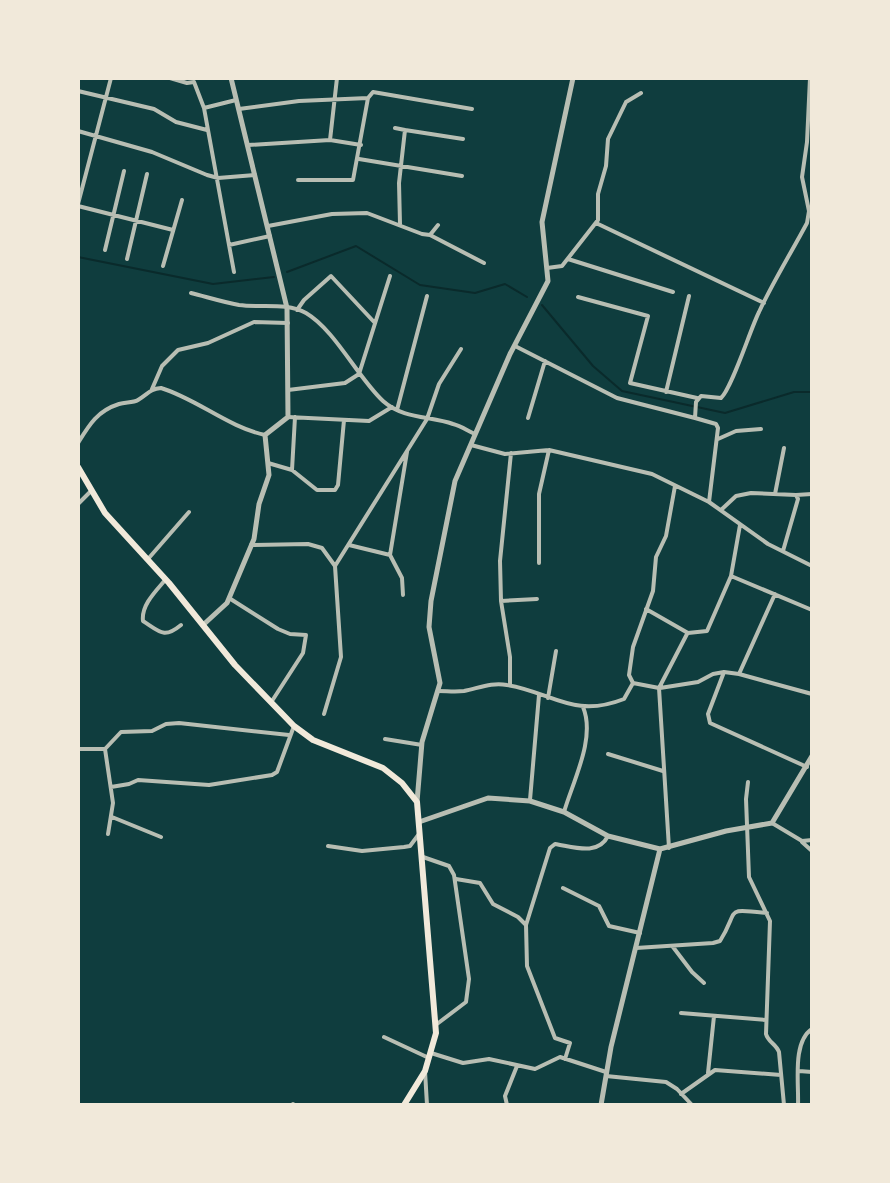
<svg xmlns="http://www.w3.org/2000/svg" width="890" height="1183" font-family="'Public Sans',sans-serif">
  <rect width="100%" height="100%" fill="#0f3d3e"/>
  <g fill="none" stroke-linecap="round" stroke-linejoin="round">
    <!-- stream -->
    <path stroke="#0a2a2b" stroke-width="2" d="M78,257L213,284L274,277
      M287,272L356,246L420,285L475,293L505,284L527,297
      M542,305L593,366L622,391L725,413L794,392H812"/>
    <!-- minor -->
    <path stroke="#b8beb3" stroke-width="4" d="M170,78L187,83L194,82L204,108L236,100
      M78,91L154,109L176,122L207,130
      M204,108L229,245
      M239,109L299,101L368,98
      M395,128L405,130L399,183L400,224
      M405,130L463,139
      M78,131L152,152L207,175L218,178L255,175
      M330,140L361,145
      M248,145L330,140L337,78
      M359,159L462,176
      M298,180H353L368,98L373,92L472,109
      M78,204L111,78
      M78,206L173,230
      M596,223L764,303
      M268,226L332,214L367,213L422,234L430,235L438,225
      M430,235L484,263
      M105,250L124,171
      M127,259L147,174
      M568,259L673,292
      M163,266L182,200
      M547,268L562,266L598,220V194L606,166L608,139L626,102L641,93
      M234,272L229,245L270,236
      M191,293C207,297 223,302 239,305C261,308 287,302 306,313C335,330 358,378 383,401C403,419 430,416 453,424C461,426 468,431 475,434
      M578,297L648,316L630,383L697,398
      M297,310L304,300L331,276L375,323
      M515,346L617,398L695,418
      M152,389L162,366L178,350L208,343L254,322L288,323
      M288,390L345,383L359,374L390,276
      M666,392L689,296
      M397,410L427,296
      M288,417L369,421L392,407
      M528,418L545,361
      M718,439L736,431L761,429
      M78,443C89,425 97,411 119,404C126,402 133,403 138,400C148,394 150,389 161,388C197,399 228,427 265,435
      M471,445L505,454L549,450L652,474L709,502L768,544L812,566
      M268,463L292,470L317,490H335L338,485L344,420
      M292,470L295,417
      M775,494L784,448
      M796,495L812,494
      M709,502L718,428L716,424L695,418L696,402L701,396L721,398C732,388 750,330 759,312C773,282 791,253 807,223L809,211L802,177L807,142L810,78
      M78,504L91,491
      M721,510L736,496L751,493L796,495L798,499L783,551
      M251,545L308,544L322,548L335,566L341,657L324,714
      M349,545L390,555L402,578L403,595
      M390,555L407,452
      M148,559L189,512
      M539,563V494L549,450
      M335,566L427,419L439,384L461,349
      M731,576L812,610
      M166,579C156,591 141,605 143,621C160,632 164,639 181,625
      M229,598L278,629L290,634L306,635L303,653L272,701
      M501,601L537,599
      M646,609L688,633L707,631L731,576L740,525
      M724,672L708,714L710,723L807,767
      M739,674L775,594
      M510,685V657L501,601L500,561L511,453
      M659,688L687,634
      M660,688L698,682L713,674L724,672L739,674L812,694
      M438,691C447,691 455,692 464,691C479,688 492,682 507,685C552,692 573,719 624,699L633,683
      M548,698L556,651
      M385,739L422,745
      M78,749H105L113,803L108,834
      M105,749L121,732L152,731L166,724L179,723L289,735
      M608,754L663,771
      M748,782L746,799L749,877L770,921L766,1034C768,1042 776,1044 779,1052L784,1105
      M111,787L129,784L138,780L209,785L272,775L277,772L294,726
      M530,800L539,695
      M564,812C573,781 596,738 583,707
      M112,817L161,837
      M772,823L802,841L812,840
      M802,842L812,851
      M328,846L362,851L404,847L410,846L419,834
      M669,848C666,794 662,741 659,688L633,683L629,675L633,647L653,591L656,557L666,536L675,486
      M423,857L449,866L454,875L469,979L466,1002L437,1024
      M456,879L480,883L493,904L518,917L526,925
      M563,888L599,906L609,926L640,933
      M673,947L692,972L704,983
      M636,948L713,943L720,941C740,910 722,908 767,913
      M681,1013L766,1020
      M384,1037L429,1058
      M431,1053L463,1063L489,1059L535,1069L560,1057L606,1072
      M565,1059L570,1043L555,1038L527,966L526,925L550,848L555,844C574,847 598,856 608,836
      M425,1071L427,1105
      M799,1071L812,1072
      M708,1073L714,1016
      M606,1076L666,1082L677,1089L692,1105
      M681,1094L715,1070L781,1075
      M293,1104L294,1105
      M507,1105L505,1096L517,1066
      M798,1105C799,1083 792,1042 812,1029"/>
    <!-- tertiary -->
    <path stroke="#b8beb3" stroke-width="5" d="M203,625L227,603L254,539L259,504L269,475L265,435L288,417L287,308L231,78
      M417,802L422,742L440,683L429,627L431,601L455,481L510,354L548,281L542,222L573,78
      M419,822L488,798L530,801L564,812L608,836L660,849
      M601,1105L611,1047L660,849L726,831L772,823L812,756"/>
    <!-- secondary -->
    <path stroke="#f1e9da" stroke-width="6" d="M78,467L105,513L169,583L235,665L294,726L313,740L383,768L402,783L417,802L436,1033L425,1071L404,1105"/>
  </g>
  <!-- border -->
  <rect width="890" height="1183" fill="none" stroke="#f1e9da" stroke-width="160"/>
</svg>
